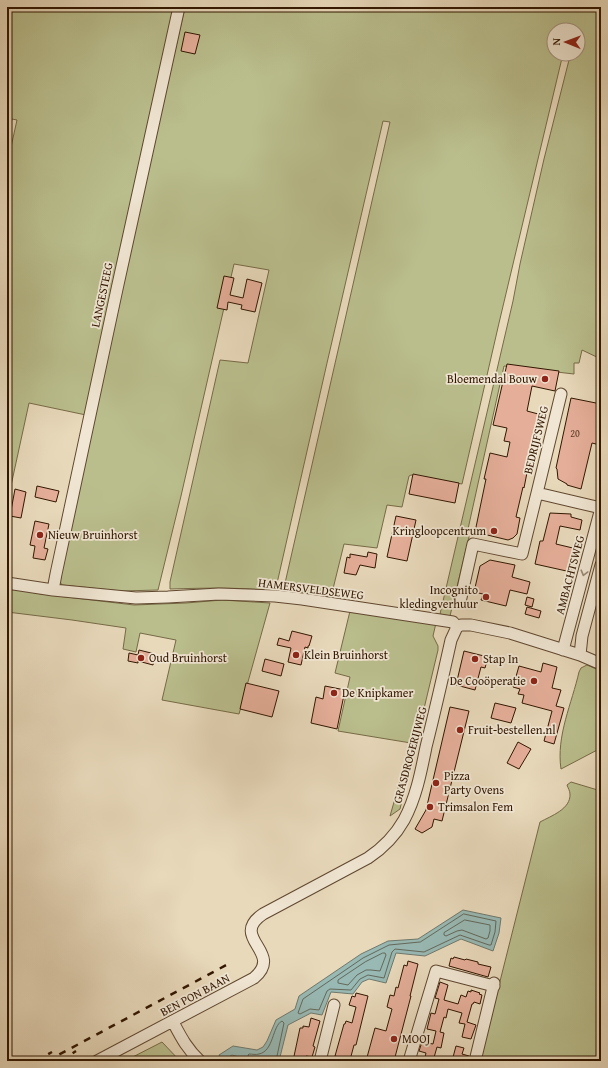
<svg xmlns="http://www.w3.org/2000/svg" width="608" height="1068" font-family="'Gentium Book Plus',serif">
  <rect width="100%" height="100%" fill="#e8d9bb"/>
  <filter id="stains"><feTurbulence type="fractalNoise" baseFrequency=".005" numOctaves="4"/><feColorMatrix values="0 0 0 0 .2 0 0 0 0 .09 0 0 0 0 .02 0 0 0 .5 -.17"/></filter>
  <radialGradient id="worn" r=".72"><stop offset=".6" stop-color="#630" stop-opacity="0"/><stop offset="1" stop-color="#630" stop-opacity=".3"/></radialGradient>
  <!-- green -->
  <path fill="#babe8d" stroke="#766a46" fill-rule="evenodd" d="M7,7H176L86,415L29,403L7,504V165L17,120L12,119L7,142Z
    M185,7H601V359L582,350L579,363H574V374L504,366L468,529L469,537L450,616L440,614L513,301L520,264L544,159L569,60L562,58L499,323L462,484L411,475L409,476L402,507L387,505L377,548L344,544L331,597L283,592L390,122L383,121L327,363L278,579L274,591C239,587 205,588 170,589V582L220,360L248,363L269,270L234,264L181,496L158,590L121,591L62,585L59,580L148,170ZM554,30H578V54H554Z
    M7,588L41,594L134,605L186,603L222,600L270,603L239,714L162,700L176,640L140,633L136,652L123,649L126,628L72,620L7,612Z
    M350,611L436,623L433,636L438,646V650L400,809L390,816L411,743L338,731L350,677L335,673Z
    M587,665L601,671V748L561,769C556,736 572,703 579,672L581,668Z
    M571,782L601,791V1061H478L483,1049L540,822C551,816 571,809 570,794C570,791 568,788 567,785Z
    M162,1042L180,1061H125Z"/>
  <!-- water -->
  <path fill="#98b9b4" stroke="#6f786c" d="M463,910L501,918L499,933L493,951L461,939L425,956L396,953L386,983L369,979L362,982L353,994L331,992L322,1015L311,1013L288,1025L279,1061H253L232,1055L222,1061L219,1055L233,1046L257,1050L263,1047L267,1041L276,1020L295,1009L299,996L361,954L388,941L418,939Z"/>
  <g fill="none" stroke-linecap="round" stroke-linejoin="round">
    <!-- shore -->
    <path stroke="#64685a" stroke-width="1" d="M464,914L496,921L495,932L491,945H489L460,935L424,952L395,949L392,952L384,978L368,975L360,979L351,990L330,989L327,991L319,1010L310,1009L300,1014L298,1013L303,999L363,958L389,945L420,942Z
      M465,920L490,925V931L488,938L486,939L462,930L457,931L446,936L444,935V933Z
      M383,953H385L386,955L380,971L371,970H366L357,975L348,985L338,983V980L365,962Z
      M250,1061L248,1055L249,1054C252,1054 256,1055 259,1054C274,1051 272,1026 282,1021L284,1023L276,1061"/>
  </g>
  <!-- building -->
  <path fill="#e5ae99" stroke="#311600" d="M185,32L200,35L195,54L181,51Z
    M224,276L234,278L230,295L243,298L247,279L262,283L255,312L241,309L242,305L228,302L227,310L217,308Z
    M507,364L559,371L555,391L532,386L527,411L542,415L537,437H539L535,453L531,452L524,488L523,487L516,517L520,518L517,534L513,538L508,540L475,532L486,479H484L490,453L507,457L510,442L504,441L507,428L493,425Z
    M571,398L601,404V440L600,445L592,443L581,489L567,485V484L558,479L557,469L556,468Z
    M413,474L459,483L455,503L409,494Z
    M37,486L59,491L56,502L35,497Z
    M15,489L26,492L21,518L10,516Z
    M550,513L571,514V517L582,520L580,530L560,526L556,544L577,549L574,561L571,560V572L535,564L540,541H543Z
    M396,516L416,520L407,561L387,557Z
    M35,521L49,524L44,548L48,549L45,560L33,558L35,546L30,545Z
    M368,552L377,554L375,568L360,565L356,575L344,573L347,557L350,558V554L367,557Z
    M490,560L515,565L512,577L530,582L527,594L510,590L506,606L481,600L483,594L474,592L480,566Z
    M527,597L534,599L532,607L525,605Z
    M527,607L541,611L539,618L525,614Z
    M292,631L312,636L309,646H308V648L305,647L301,665L288,662L291,648L277,645L279,638L289,641Z
    M139,650L155,654L153,665L138,661V663L128,661L129,653L138,655Z
    M464,651L488,657L485,668L481,667L475,690L456,685Z
    M265,659L284,664L281,676L262,671Z
    M543,663L557,667L552,688L561,690L556,706L564,708L554,744L544,741L552,711L522,703L524,695L518,694L520,689L513,687L519,666L541,672Z
    M246,683L279,691L272,717L240,709Z
    M325,686L345,690L337,729L311,723L316,697L323,699Z
    M495,703L516,708L511,723L491,718Z
    M450,707L469,711L442,821L434,819L432,827L422,833L415,829L426,810Z
    M518,742L531,749L519,769L507,763Z
    M454,957L465,960L466,959L478,962V964L491,967L488,977L449,966L451,958L453,959Z
    M408,961L418,964L410,996H411L394,1061H366L375,1028L386,1031L392,1009L387,1007L390,995L394,996L396,987L398,988L404,965L407,966Z
    M440,982L448,985L444,1000L458,1004L461,995L466,997L468,991L471,992V990L480,993L479,994L482,995L480,1004L474,1002L473,1004H472L467,1022L476,1025L471,1039L462,1037L465,1024L459,1023L462,1013L448,1009L446,1018L444,1017L440,1032L444,1033L441,1048L437,1047L433,1061H424L426,1053L419,1051L422,1042L433,1044L436,1031L427,1029L431,1013L435,1014L439,999L435,998Z
    M356,993L368,996L356,1045H354L350,1060L335,1056L344,1024H345L346,1021L352,1023L356,1007L349,1005L352,996L355,997Z
    M311,1018L320,1021L313,1046L315,1047L312,1057L306,1056L305,1060L303,1059V1061H293L300,1028H303V1026L309,1027Z
    M456,1046L464,1048L462,1054L469,1056L468,1061H452Z"/>
  <g fill="none" stroke-linecap="round" stroke-linejoin="round">
    <!-- minor casing -->
    <g stroke="#5f472f" stroke-width="13">
      <path id="minor" d="M537,493L561,394
        M7,583L53,590L136,598L168,597L219,594L275,596L302,599L453,622L457,627
        M53,590L56,574L117,289L179,7
        M460,602L473,544L522,554L537,493L601,508
        M457,627L461,625H471L510,633L580,655L601,664
        M563,650L601,508
        M580,655L582,636L601,565
        M173,1022C181,1037 187,1049 200,1061
        M97,1061L254,978C285,952 228,938 263,914L368,858C383,848 395,836 404,820C416,798 421,772 426,747C435,711 443,676 451,640L457,627
        M320,1061L334,1005
        M409,1061L436,971L494,986
        M475,1061L494,983"/>
    </g>
    <!-- minor -->
    <use href="#minor" stroke="#f0e6d3" stroke-width="11"/>
    <!-- rail -->
    <path stroke="#311600" stroke-width="2.5" stroke-dasharray="7 7" stroke-linecap="butt" d="M36,1061L52,1052
      M47,1061L232,962
      M61,1061L76,1051"/>
  </g>
  <!-- one-way arrows -->
  <defs><path id="oneway-chevron" d="M-2-3.5L2.5 0L-2 3.5" fill="none" stroke-width="1.6" stroke-linecap="round" stroke-linejoin="round"/></defs>
  <use stroke="#9a8874" href="#oneway-chevron" transform="translate(584 573) rotate(105)"/>
  <!-- markers -->
  <g fill="#8f2418" stroke="#f0e6d3" stroke-width="1.5">
    <circle cx="545" cy="379" r="4"/>
    <circle cx="494" cy="531" r="4"/>
    <circle cx="40" cy="535" r="4"/>
    <circle cx="486" cy="597" r="4"/>
    <circle cx="296" cy="655" r="4"/>
    <circle cx="141" cy="658" r="4"/>
    <circle cx="475" cy="659" r="4"/>
    <circle cx="534" cy="681" r="4"/>
    <circle cx="334" cy="693" r="4"/>
    <circle cx="460" cy="730" r="4"/>
    <circle cx="436" cy="783" r="4"/>
    <circle cx="430" cy="807" r="4"/>
    <circle cx="394" cy="1039" r="4"/>
  </g>
  <g text-anchor="middle" stroke-width="3.5" stroke-linejoin="round" paint-order="stroke">
    <!-- number labels -->
    <g font-size="10" fill="#5e3c26">
      <text x="575" y="437">20</text>
    </g>
    <!-- street labels -->
    <g font-size="12" fill="#311600" stroke="#f0e6d3">
      <text transform="translate(102 295) rotate(-78)" y="4">LANGESTEEG</text>
      <text transform="translate(536 440) rotate(-76)" y="4">BEDRIJFSWEG</text>
      <text transform="translate(570 575) rotate(-75)" y="4">AMBACHTSWEG</text>
      <text transform="translate(311 589) rotate(7)" y="4">HAMERSVELDSEWEG</text>
      <text transform="translate(410 755) rotate(-75)" y="4">GRASDROGERIJWEG</text>
      <text transform="translate(195 995) rotate(-28)" y="4">BEN PON BAAN</text>
    </g>
    <!-- poi labels -->
    <g font-size="12" fill="#311600" stroke="#f0e6d3" text-anchor="start">
      <text x="537" y="383" text-anchor="end">Bloemendal Bouw</text>
      <text x="486" y="535" text-anchor="end">Kringloopcentrum</text>
      <text x="48" y="539">Nieuw Bruinhorst</text>
      <text x="478" y="594" text-anchor="end">Incognito<tspan x="478" dy="14">kledingverhuur</tspan></text>
      <text x="304" y="659">Klein Bruinhorst</text>
      <text x="149" y="662">Oud Bruinhorst</text>
      <text x="483" y="663">Stap In</text>
      <text x="526" y="685" text-anchor="end">De Cooöperatie</text>
      <text x="342" y="697">De Knipkamer</text>
      <text x="468" y="734">Fruit-bestellen.nl</text>
      <text x="444" y="780">Pizza<tspan x="444" dy="14">Party Ovens</tspan></text>
      <text x="438" y="811">Trimsalon Fem</text>
      <text x="402" y="1043">MOOJ</text>
    </g>
  </g>
  <!-- margin -->
  <rect width="608" height="1068" fill="none" stroke="#e8d9bb" stroke-width="24"/>
  <rect x="8" y="8" width="592" height="1052" fill="none" stroke="#311600" stroke-width="2"/>
  <rect x="12" y="12" width="584" height="1044" fill="none" stroke="#311600"/>
  <!-- north arrow -->
  <g transform="translate(566 42) rotate(271)"><circle r="19" fill="#f0e6d3" stroke="#a4937f"/>
  <path d="M0-3L7 15L0 10L-7 15Z" fill="#8f2418"/>
  <text y="-6" font-size="11" font-weight="bold" text-anchor="middle" fill="#311600">N</text>
  </g>
  <rect width="100%" height="100%" filter="url(#stains)"/>
  <rect width="100%" height="100%" fill="url(#worn)"/>
</svg>
